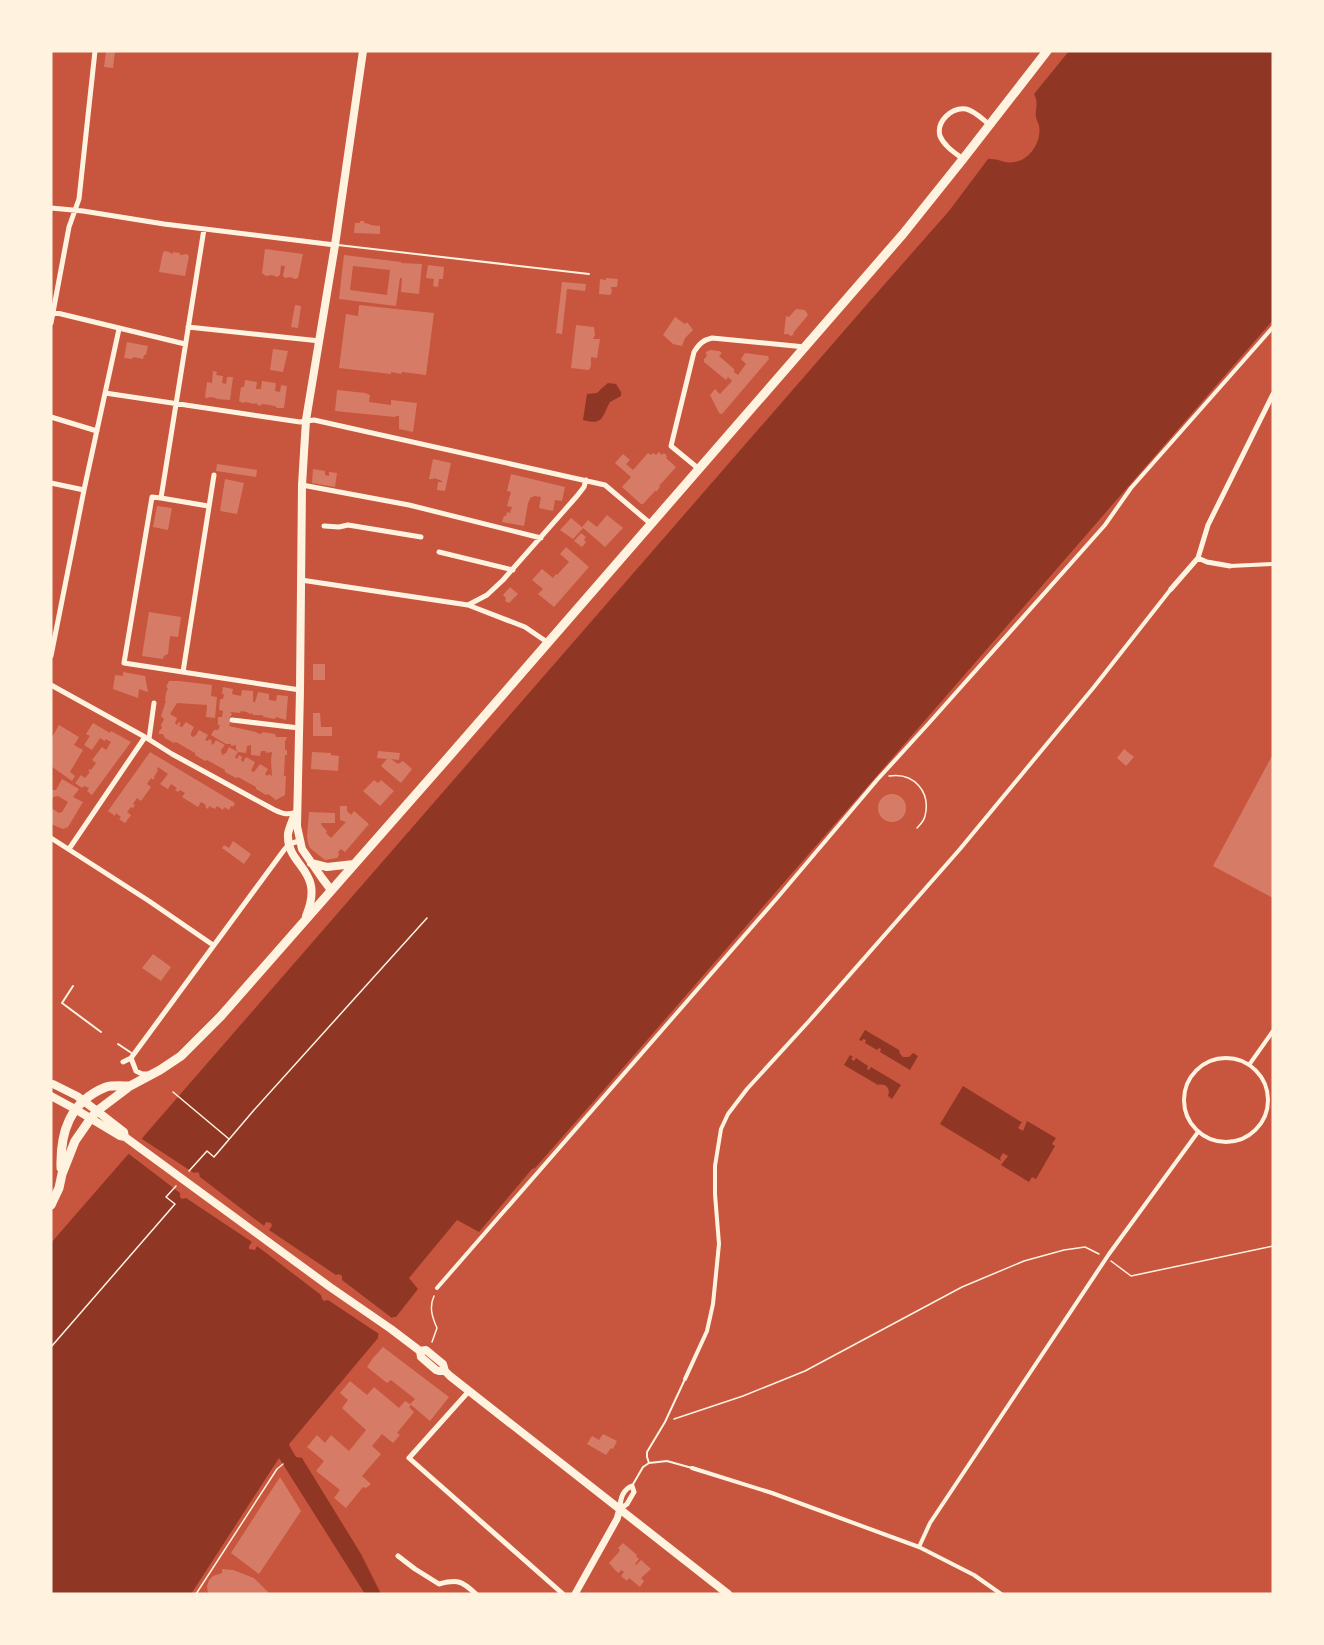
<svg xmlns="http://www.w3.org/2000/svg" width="1324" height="1645" font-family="Raleway,sans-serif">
  <rect width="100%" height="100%" fill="#c8553d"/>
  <!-- water -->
  <path fill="#8f3625" d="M1069,51H1273V320L608,1085L535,1168L532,1169L479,1232L457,1220L409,1278L418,1289L396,1317H393L378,1335V1338L290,1443L289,1445L296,1457L302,1458L361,1554L381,1594H365L279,1458L191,1594H51V1243L876,294L949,211L988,159C998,158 1005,164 1015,162C1030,160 1042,141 1039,126C1039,125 1036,118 1036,117C1035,107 1039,104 1034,94Z
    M608,383L616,384L621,392V396L610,402C602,416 604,426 583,420L587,394L597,393L602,388Z
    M865,1030L899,1050L900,1054L903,1057H909L913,1053L918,1056L910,1070L880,1052L881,1049L879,1048L877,1050L865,1043L866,1040L863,1039L862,1041L859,1040Z
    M850,1055L853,1057L851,1059L854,1061L856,1058L868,1066L867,1069L869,1070L871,1067L901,1085L892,1099L888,1096C891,1089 886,1083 878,1085L844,1065Z
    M963,1086L1023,1123H1021L1018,1128L1023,1131L1027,1121L1056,1138L1052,1144L1055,1146L1036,1179L1032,1177L1029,1182L1001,1165L1008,1156L1003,1153L1000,1158L1001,1161L940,1124Z"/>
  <!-- pier -->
  <path fill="#c8553d" d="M142,1134V1139L194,1173L197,1172L199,1173L200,1177L264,1226L266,1222L271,1223L272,1226L269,1230L336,1275L339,1274L342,1276V1280L392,1318L396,1317L398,1319L395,1320L380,1339L378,1338L379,1334L328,1300L324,1301L322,1299L321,1295L257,1246L255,1250L249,1249V1246L252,1242L186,1198L182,1199L180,1197V1193L129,1154L124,1155Z"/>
  <!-- building -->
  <path fill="#d67c66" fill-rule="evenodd" d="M106,51H115L113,68L104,67Z
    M360,221H364V223L370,224V225L380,226V234L354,233L355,223H360Z
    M265,249L303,254L298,278L295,279L290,277L285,278L283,276L285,266H283L281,265L280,275L277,277L272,275L266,276L262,273Z
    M166,251L173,254V252L180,253V255L187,254L189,256L185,276L159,272L163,252Z
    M344,255L401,262V263L422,264L419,294L401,292L402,278H400L396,306L339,299ZM353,266L390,270L387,295L350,290Z
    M428,265L444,267L443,279H439L438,287L433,286L434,279L426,278Z
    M606,278L618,279L617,287H611L612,292L610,295L599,294L600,279L606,280Z
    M562,282L586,284L585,291L567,289L562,334L556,333Z
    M295,305L301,306L298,328L291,327Z
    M359,305L434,313L426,375L402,372L401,374L391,372V374L339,368L346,314L358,316Z
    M796,309L805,310L808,315L794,332L793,335L791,336L788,334H784L786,316L789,317Z
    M675,317L685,324L687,322L693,330L685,338L682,346L673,344L663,335Z
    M576,325L594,327L595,335L593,339H600L597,358L591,357V366L589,370L571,368Z
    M127,342L148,346L146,355H144L143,359L133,357L132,359L124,358Z
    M273,349L288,351L283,372L270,370Z
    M710,350L719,351L722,353L719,356L734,369V372L738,375L746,364L741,359L745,353L768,356L769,359L722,414L719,413L710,395L715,389L720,394L732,381L728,377L726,380L704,362V359L707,356L706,354V352Z
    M213,371L217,372L216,375L223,376L222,383L226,384L227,377H233L230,400L217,399L216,398L210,397L207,398L205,397L207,382L212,383Z
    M245,380L257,382L256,389H261L262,381L276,383L275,391L280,392L281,385L287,386L284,408H277L275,406L263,404L259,406L256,403L254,404L245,402L243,403L239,401L241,387H244Z
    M337,390L365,393L370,395L369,402L391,405V400L417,403L413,432L399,429V416H396L395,417L335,411Z
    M659,452L662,455L664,453L667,456L666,458L676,467L659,486L660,487L657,491H655L643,504H641L622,487L631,477L615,463L623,454L630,460L626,464L633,470L648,453L651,455L653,453L656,455Z
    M433,459L451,463L445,491L437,490L438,482H442V481L434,478L433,479H429Z
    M217,464L257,470L256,477L216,471Z
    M313,469L325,471V475L329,476V472L337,473L335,487L312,483Z
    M511,474L565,487L562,501L555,500L553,511L539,508L541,497L534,496L533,497H531L528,503L524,526L502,522L504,516H506L507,512L510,513L512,507L507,506L511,492L507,491Z
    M225,479L244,483L237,514L220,511Z
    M157,506L172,508L168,530L153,527Z
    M607,515L623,528L605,547L582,527L588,520L597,527Z
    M571,518L583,528L573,539L560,530Z
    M581,533L586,537L584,540L586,542L582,547L574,541Z
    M566,547L589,567L554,607L538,594L543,589L532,580L542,569L553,578L556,574L557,575L569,562L560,554Z
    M510,587L518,594L509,603L505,601L506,598L503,595Z
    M149,612L181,617L178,637L170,636L168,654L164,656L163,659L142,656Z
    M313,664H325V680H313Z
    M123,672L145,676L148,692L139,689L138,698L113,689L115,675L123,676Z
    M169,681H179L212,685L211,696L217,697L215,718L206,717L207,705L177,703L170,714L177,718L175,723L177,725L179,722L181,723L179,726L182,727L186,722L194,727L191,733V736L193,737L196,735L199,730L208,735L205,740L208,741L209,739L212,741L211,743L213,745L216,740L225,745L221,750L222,755L226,753L229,747L238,752L235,757L237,759L239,755L242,757L241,760L243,762L246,757L255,762L251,771L254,772L260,764L268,769L265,774L268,776L269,774L272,776L271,760L272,752L266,753V751H261L260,756L251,755V745L247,746L246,753L238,752L236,749V745L231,746V744H226L211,735L214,730H218L219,728L220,725H218V717H222L223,711L219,710L220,699H223L224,694H222L223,687L233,689L232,694L241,696L242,690L253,691V702H255L256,699L258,692L269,694V700L276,701L277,695L288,696L286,720L276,717L275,719L264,717L262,715H253L252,713L250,714L247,712L241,711L240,713L230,712L232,714L229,719L231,721L229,726L256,732L257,733L261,734L263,732L275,734L276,737H286L287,738L285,741V750H287V755H285L284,776H286L285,795L276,800L268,794L266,795L256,789V787L238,777L236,778L225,772V770L207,760L205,761L195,755V753L176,742L174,743L165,738L163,734H159V731L162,728L161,725L164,719L161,716L166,701H165L166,693L168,688L166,687Z
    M313,713H320L321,727H332V736H313Z
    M93,723L110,733L111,731L131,742L92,795L87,791L89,788L84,786L82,788L75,783L81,775L85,778L90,772L88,771L90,769L91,770L96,763L92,760L102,747L106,750L111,742L106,739L105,741L100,738L92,750L84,745L90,736L86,734Z
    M59,725L79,737L74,745L83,750L70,772L75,776L72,781L51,766V739Z
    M1124,749L1134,757L1126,766L1117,758Z
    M378,751L400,753L399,760L391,759L398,764L403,761L412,769L401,783L381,766L387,759L377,758Z
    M150,752L235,803L233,807L231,806L229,810L224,807L223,810L217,806L215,809L209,806L208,809L205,807L206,805L201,802L198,807L182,797L185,793L180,790L178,792L175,790L177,788L171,784L168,789L160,784L168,774L158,767L157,769L158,770L154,777H155L153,780L151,778L147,784L151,787L141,801L137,798L133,804L135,805L133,808L131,807L127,812L131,815L125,823L119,819L121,817L116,813L115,816L108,811Z
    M312,752L331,753V755L339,756L338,771L311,769Z
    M1273,754V898L1213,866Z
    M62,779L79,789L73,797L83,802L68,827L63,829L51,824V808L59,813L62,812L68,802L58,796L53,797L51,801V790H56Z
    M374,780L378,783L381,780L394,791L380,806L363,791Z
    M878 808a14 14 0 1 1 28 0a14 14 0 1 1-28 0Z
    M340,806H347V811L351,815L354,811L369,824L345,852L341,849L338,852L339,855L337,858L325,860L310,848L308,843L307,836L309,812L335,813V823H321L322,826L327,831L326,833L331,838L346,822L340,820Z
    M233,841L251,854L244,864L222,848L224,845L229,848Z
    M153,954L171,967L161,981L142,968Z
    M383,1347L449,1397L430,1421L410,1404L415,1399L391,1380L387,1383L367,1367L373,1358Z
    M350,1381L367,1395L374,1387L399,1408L405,1401L411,1405L409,1407L414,1412L397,1433L400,1435L393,1443L382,1434L372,1446L381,1454L362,1476L371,1484L366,1488L363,1487L346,1508L334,1498L340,1490L316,1471L324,1461L307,1447L317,1435L325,1443L331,1435L349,1451L366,1430L342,1408L348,1400L340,1393Z
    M603,1434L617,1441L613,1449L611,1448L606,1455L587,1444L592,1436L599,1440Z
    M280,1477L301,1511L259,1574L231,1553Z
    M623,1543L637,1555L636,1556L639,1559L635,1564L636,1565L641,1560L651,1569L641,1578L644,1581L640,1587L629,1578L627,1581L621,1576L624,1572L621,1570L619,1573L616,1571L609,1563L618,1553L620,1550L618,1548Z
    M222,1569L233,1570L254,1578L270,1594H208L207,1586L209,1580L213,1576L222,1573Z"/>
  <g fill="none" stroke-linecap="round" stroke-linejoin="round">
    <!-- path -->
    <path stroke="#fff3e0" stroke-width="1.5" d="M889,776C914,772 931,792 925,816C924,821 920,825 917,828
      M173,1092L229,1139
      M189,1171L207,1151L214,1157L254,1110L427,918
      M1111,1261L1131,1276L1273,1246
      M432,1342L437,1328C432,1317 429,1307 434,1296
      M51,1347L175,1204L166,1197L176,1186
      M674,1419L743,1396L805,1371L962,1287L1024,1261L1064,1250L1085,1247L1099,1254
      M196,1594L277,1469L283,1464"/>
    <!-- service -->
    <path stroke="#fff3e0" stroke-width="2" d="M338,245L589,274
      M73,986L62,1003L101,1032
      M118,1044L133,1054
      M649,1463L667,1461L692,1468
      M632,1486L643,1467L649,1463L647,1457V1452L665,1422L685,1379"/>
    <!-- pedestrian -->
    <path stroke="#fff3e0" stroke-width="4" d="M1230,566L1273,564
      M1184 1100a42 42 0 1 1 84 0a42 42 0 1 1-84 0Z
      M1249,1065L1273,1031
      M437,1288L778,897L877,780L929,723L1105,525L1131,488L1273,327
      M685,1379L707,1331L713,1304L719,1244L715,1194V1166L721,1129L728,1114L747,1089L810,1020L960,849L1094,687L1171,589
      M692,1468L772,1493L919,1547L974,1575L1001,1594
      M919,1547L930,1523L1109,1254L1198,1132"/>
    <!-- minor -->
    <path stroke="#fff3e0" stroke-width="5" d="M963,159C955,153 944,146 940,136C936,121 952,107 966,109C975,111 982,119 990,125
      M51,208L83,211L164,224L335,245
      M204,229L161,498L152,497L124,663L300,690
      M53,312L185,344
      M51,323L69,227L79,199L95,51
      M188,327L320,341
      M105,393L300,422L314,420L605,485L651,524
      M51,417L97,431
      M699,469L671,446L694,352C699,344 703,340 712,338L805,347
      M51,483L84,490
      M302,485L409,505L541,538
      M161,498L208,506
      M324,526L339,527L348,525L421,537
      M439,552L513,570
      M1198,558L1207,562L1230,566
      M301,580L468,605L525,627L547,642
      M1171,589L1198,558L1208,525L1273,394
      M468,605L487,595L503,580L577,496L584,487L586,480
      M51,656L84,490L119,329
      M183,672L214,475
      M51,685L145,737L172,754L271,808C280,813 287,816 296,812
      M232,720L299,728
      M149,739L154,703
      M51,838L149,901L213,945
      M69,849L145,737
      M131,1058L136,1071L142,1074H147
      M123,1062L131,1058L284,850L289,844L299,841
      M469,1391L409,1458L563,1594
      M632,1486L634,1492L627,1504L620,1509C620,1499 622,1490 632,1486Z
      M398,1556L415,1569L439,1584C458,1579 462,1581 476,1594"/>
    <!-- tertiary -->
    <path stroke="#fff3e0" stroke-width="7" d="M575,1594L617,1519L620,1509"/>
    <!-- secondary -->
    <path stroke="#fff3e0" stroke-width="8" d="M294,816C292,822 289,828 288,834C286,867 326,869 306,916
      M311,863L327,867L354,864
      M331,890L322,878L302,849L297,826L300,690L302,485L306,420L335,245L363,51
      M51,1084H53L77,1096L97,1111
      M51,1096L75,1109"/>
    <!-- primary -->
    <path stroke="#fff3e0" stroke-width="8" d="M75,1109L120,1136L125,1137L330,1287L391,1329L420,1351L421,1357L436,1370L439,1371H445
      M97,1111L124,1132L125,1137
      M420,1351L426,1350L443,1364L445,1371L450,1376L728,1594"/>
    <!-- trunk -->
    <path stroke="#fff3e0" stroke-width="9" d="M61,1168C60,1133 69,1102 106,1087C113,1085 122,1086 130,1086
      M51,1205L59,1188L62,1174L75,1141L91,1118L97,1111L130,1086L160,1070L181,1056L221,1016L446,760L903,234L963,159L1047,51"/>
  </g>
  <!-- border -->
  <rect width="1324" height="1645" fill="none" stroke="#fff3e0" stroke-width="105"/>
</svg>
